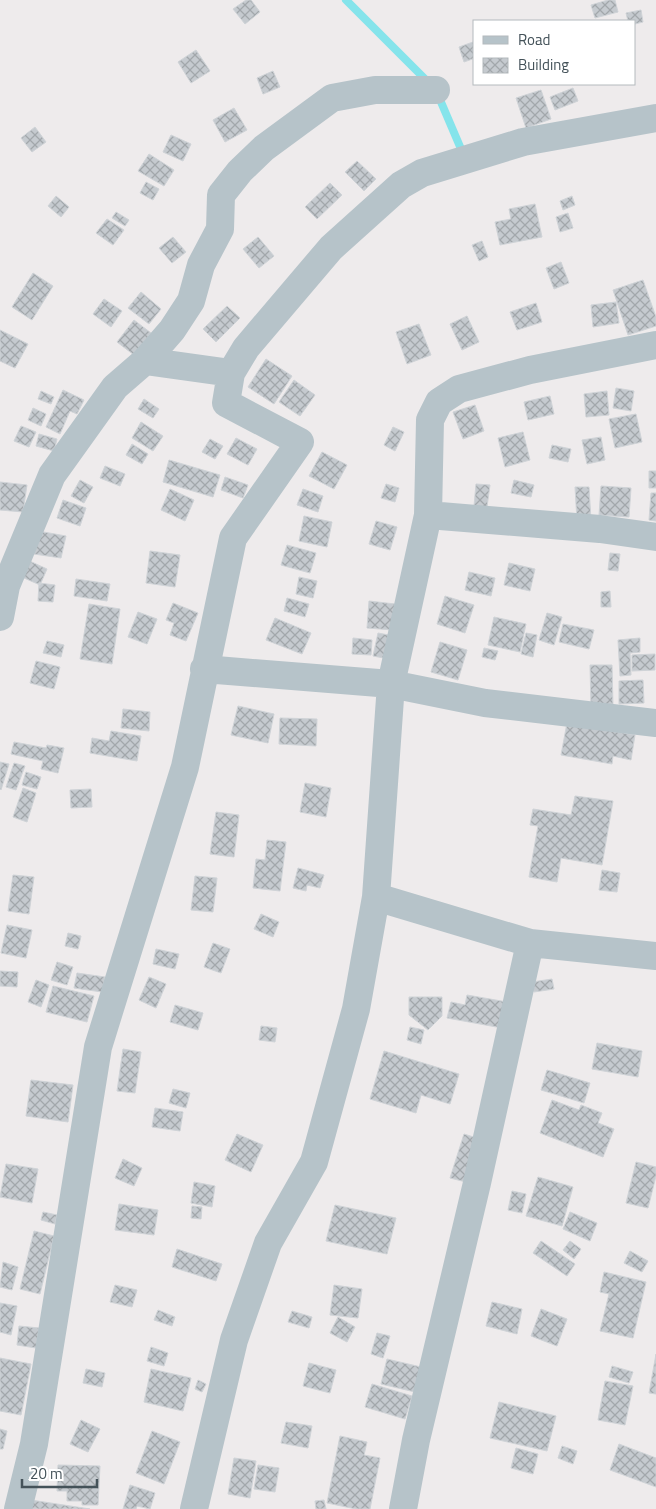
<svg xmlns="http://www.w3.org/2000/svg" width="656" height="1509" font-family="'Titillium Web',sans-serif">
  <defs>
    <pattern id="building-cross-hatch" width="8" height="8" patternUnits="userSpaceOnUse" patternTransform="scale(1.25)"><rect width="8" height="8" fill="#c5cacf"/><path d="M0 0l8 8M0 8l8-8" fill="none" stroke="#a2a7ab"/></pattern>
  </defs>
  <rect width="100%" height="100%" fill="#eeebec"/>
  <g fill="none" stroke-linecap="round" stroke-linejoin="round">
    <!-- stream -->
    <path stroke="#85e4eb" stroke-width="8" d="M346,0L428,82
      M438,95L464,156"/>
  </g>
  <!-- building -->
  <path fill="url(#building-cross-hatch)" stroke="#cfd3d7" d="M246,0H251L260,12L245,24L233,9Z
    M608,0H615L618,12L595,18L591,5Z
    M641,10L643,22L635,24V21H628L626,13Z
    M473,42L475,58L464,62L459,47Z
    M196,50L210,71L191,83L178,62Z
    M273,71L280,87L263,94L257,78Z
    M573,88L578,101L555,110L550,97Z
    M541,90L551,119L526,128L516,98Z
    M234,108L247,130L225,142L213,120Z
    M35,127L46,142L32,152L21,138Z
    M171,135L191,144L183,161L163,152Z
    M149,154L174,170L164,186L138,171Z
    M357,161L376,179L364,191L345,172Z
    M146,182L159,189L153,200L140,193Z
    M330,183L342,195L317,219L305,207Z
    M56,196L69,207L61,217L48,206Z
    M572,196L575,205L563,210L560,201Z
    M535,204L542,237L500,245L495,222L511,219L509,209Z
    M116,212L129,220L125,226L112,218Z
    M568,213L573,228L560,232L556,217Z
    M107,219L124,230L113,245L96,233Z
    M173,237L186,252L172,263L159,248Z
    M258,237L274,256L259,268L243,249Z
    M482,241L488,257L479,261L472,245Z
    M561,262L569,283L554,289L546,268Z
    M33,273L53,286L32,320L12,307Z
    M643,280L656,317V326L628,335L613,290Z
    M141,292L161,309L149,324L128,308Z
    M104,299L122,311L111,327L93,314Z
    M616,302L619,323L593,327L591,305Z
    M536,303L542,322L517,330L510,312Z
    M227,306L240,318L216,342L203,329Z
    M467,316L479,342L462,350L450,324Z
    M134,320L151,333L134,355L117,342Z
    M419,324L431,355L407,364L396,332Z
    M0,330L28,344L15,368L0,361Z
    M266,359L292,376L274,404L248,387Z
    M294,380L315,395L300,416L279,402Z
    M616,388L634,391L631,411L613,408Z
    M63,390L84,400L77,414L70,411L60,434L46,427Z
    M41,391L54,397L51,404L38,399Z
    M607,391L609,415L586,417L584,394Z
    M550,396L554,414L528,420L524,402Z
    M144,399L159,409L153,418L138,409Z
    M475,405L484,431L463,439L453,412Z
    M33,408L46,414L41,426L28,420Z
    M636,414L642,442L615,448L609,419Z
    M141,422L163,436L153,451L132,438Z
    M21,426L36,432L29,447L14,441Z
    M393,427L404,432L395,451L384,445Z
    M523,432L530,460L505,467L498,438Z
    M39,434L57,439L54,451L36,446Z
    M601,437L605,460L587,464L582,440Z
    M236,438L257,449L248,465L227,454Z
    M210,439L223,446L215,459L202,452Z
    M132,444L148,454L142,464L126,455Z
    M552,445L571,449L568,462L549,458Z
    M322,452L347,465L334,489L309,476Z
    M169,460L220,475L213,497L163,482Z
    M105,466L125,474L120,486L100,478Z
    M649,471H656V488H649Z
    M225,477L248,485L243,498L221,490Z
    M80,480L93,487L84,503L71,496Z
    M514,480L534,485L531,497L511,493Z
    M0,482L27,485L23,512L0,510Z
    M386,484L399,488L395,502L381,498Z
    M476,484L490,485L487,507L474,506Z
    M601,486L631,488L629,517L599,515Z
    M575,487H589L591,520L577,521Z
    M170,489L194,500L185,521L161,510Z
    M303,489L323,496L318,512L297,505Z
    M651,493H656V521L649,520Z
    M63,500L86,508L80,526L57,518Z
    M304,516L332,522L327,547L299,541Z
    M376,521L397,527L390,550L369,544Z
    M38,531L66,536L61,558L34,554Z
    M287,545L316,553L310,573L281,565Z
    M150,551L180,555L175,587L146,583Z
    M610,553L620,554L618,571L608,570Z
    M23,558L47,569L40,585L15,574Z
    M509,563L535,569L530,591L504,585Z
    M469,572L495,578L491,596L465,590Z
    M299,577L317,581L313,598L296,594Z
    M76,579L110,584L107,601L74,596Z
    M39,583L55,585L53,602L38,601Z
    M610,591L611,607H601V592Z
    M445,596L474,605L465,633L437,624Z
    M287,598L309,604L305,617L284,611Z
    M369,601L395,604L393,630L367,628Z
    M173,603L198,613L186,641L170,635L174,623L166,620Z
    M89,604L120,609L112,664L80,659Z
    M138,612L157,619L147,644L128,637Z
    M547,613L562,617L554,645L539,640Z
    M494,617L526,624L520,652L488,645Z
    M275,618L311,633L302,654L266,640Z
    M563,624L594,630L589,649L559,642Z
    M378,633L394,636L389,659L373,656Z
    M526,633L537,635L533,657L521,654Z
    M353,638L372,640L371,655L352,654Z
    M640,638V652L630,653L631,675L620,676L618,640Z
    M47,641L64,645L61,657L43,653Z
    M440,642L467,650L458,680L431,672Z
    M484,648L498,651L495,660L482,657Z
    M655,654V670L632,671V655Z
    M36,661L60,667L54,689L30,683Z
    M590,665H612L613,706L591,707Z
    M643,680L644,703L619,704V681Z
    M238,706L274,714L268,743L231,735Z
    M123,709L150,712L149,731L121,728Z
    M280,718L317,719L316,746L279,744Z
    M567,723L635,735L631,760L613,756L612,764L561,755Z
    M111,731L141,736L137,761L90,753L92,738L109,741Z
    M14,742L46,748L47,745L64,748L58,773L41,769L43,761L11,754Z
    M0,762L9,764L1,790L0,789Z
    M14,763L25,766L16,790L6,787Z
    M26,772L41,777L37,789L22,785Z
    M305,783L331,788L326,817L300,812Z
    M23,788L36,793L27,822L13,817Z
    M91,789L92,807L71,808L70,790Z
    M575,796L613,801L602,865L561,858L557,882L529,877L538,826L530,825L533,809L571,815Z
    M216,812L239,815L234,857L210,854Z
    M267,840L286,842L280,891L253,888L256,859L265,860Z
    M298,868L324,875L320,888L307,885L306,891L293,888Z
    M602,870L620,873L617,892L599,890Z
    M13,875L34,877L29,914L8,911Z
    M195,876L217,878L213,912L191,910Z
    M261,914L279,922L273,937L254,929Z
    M7,925L32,930L26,958L1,953Z
    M68,933L81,936L78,949L65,946Z
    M213,943L230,949L221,973L204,967Z
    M156,949L179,954L175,969L153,964Z
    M57,962L73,967L67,985L51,980Z
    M0,971L18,972L17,987L0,986Z
    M77,973L105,977L102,992L74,988Z
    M149,977L166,984L156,1008L139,1000Z
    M552,979L554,989L534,992L532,982Z
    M36,980L49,985L41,1007L28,1002Z
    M53,986L94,996L87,1022L46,1012Z
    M467,995L507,1002L502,1028L447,1018L451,1002L465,1005Z
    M409,997H442V1016L428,1030L409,1015Z
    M175,1005L203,1013L198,1030L170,1022Z
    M261,1026L277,1028L275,1042L259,1040Z
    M410,1027L424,1030L421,1044L407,1040Z
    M597,1043L642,1051L638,1077L592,1069Z
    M123,1049L141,1052L135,1093L117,1091Z
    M384,1051L459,1074L450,1104L421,1095L416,1113L370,1099Z
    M547,1070L590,1083L584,1103L541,1090Z
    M31,1080L73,1085L68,1122L26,1116Z
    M173,1089L190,1093L186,1108L169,1103Z
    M552,1100L579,1110L581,1105L602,1113L598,1123L614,1129L603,1157L540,1133Z
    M155,1108L183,1112L180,1131L152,1127Z
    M237,1134L263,1145L251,1172L225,1160Z
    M464,1134L483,1140L470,1183L450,1178Z
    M123,1159L142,1168L134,1186L115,1178Z
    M636,1162L656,1167V1176L648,1208L626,1203Z
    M6,1164L38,1169L32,1203L0,1197Z
    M538,1177L573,1187L562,1226L526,1216Z
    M194,1182L215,1186L212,1207L191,1203Z
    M512,1191L526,1194L522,1213L508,1210Z
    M119,1204L158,1210L154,1235L115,1230Z
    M335,1205L396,1218L387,1254L326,1241Z
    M192,1206L202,1207L201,1219L191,1218Z
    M43,1212L57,1215L55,1224L41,1220Z
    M570,1212L597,1223L590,1241L563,1229Z
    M34,1231L54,1236L40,1294L20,1289Z
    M541,1241L575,1264L567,1276L533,1253Z
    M570,1241L581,1249L574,1259L563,1250Z
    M177,1249L222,1264L216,1281L172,1267Z
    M630,1251L648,1261L642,1272L624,1263Z
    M3,1262L18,1267L12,1290L0,1287Z
    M604,1272L646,1282L633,1338L600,1331L609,1294L600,1292Z
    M115,1285L137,1290L132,1307L110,1302Z
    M334,1285L362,1289L358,1318L330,1315Z
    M492,1302L522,1309L517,1334L486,1326Z
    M0,1303L17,1306L11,1335L0,1332Z
    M541,1309L567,1319L557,1346L531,1336Z
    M158,1310L175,1317L172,1326L154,1320Z
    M292,1311L312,1317L309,1328L288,1322Z
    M338,1317L355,1327L347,1342L330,1333Z
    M19,1326L39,1328L36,1348L17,1345Z
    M377,1333L390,1336L383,1358L371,1354Z
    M151,1347L168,1353L164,1366L147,1361Z
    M656,1354V1394L649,1393Z
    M0,1358L31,1364L21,1415L0,1411Z
    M387,1359L421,1367L415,1392L381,1384Z
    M309,1363L336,1370L330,1393L303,1386Z
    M612,1366L633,1372L629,1383L609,1377Z
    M86,1369L105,1373L102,1387L83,1383Z
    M151,1369L191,1378L183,1411L144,1402Z
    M198,1380L206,1384L202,1392L195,1389Z
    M605,1381L633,1386L625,1425L598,1420Z
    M372,1384L412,1396L405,1419L365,1407Z
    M499,1402L556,1416L547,1451L490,1438Z
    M81,1420L100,1429L88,1452L70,1444Z
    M286,1422L312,1426L308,1448L281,1443Z
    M0,1429L7,1431L3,1449H0Z
    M152,1431L180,1442L164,1484L136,1473Z
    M340,1436L367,1442L364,1455L380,1458L370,1509H356L327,1503Z
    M619,1444L656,1458V1487L610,1470Z
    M562,1446L577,1451L573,1464L558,1458Z
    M516,1448L538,1454L533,1474L511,1468Z
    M234,1458L256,1461L250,1498L228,1494Z
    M58,1465L100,1466L98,1505H82V1501H67V1491H57Z
    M258,1465L279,1468L275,1492L254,1489Z
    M130,1485L155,1493L150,1509L137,1506L136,1509H123Z
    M31,1500L90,1509H29Z
    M324,1500L326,1509H316L315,1501Z"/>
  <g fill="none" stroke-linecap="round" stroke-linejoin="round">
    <!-- minor -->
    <path stroke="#b6c3c9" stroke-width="28" d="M145,361L172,330L191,301L201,265L220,229L221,195L240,171L264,148L332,98L375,90H436
      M428,515L600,529L656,537
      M0,617L6,586L52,475L115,387L145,361L231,373
      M204,669L391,684L485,703L656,723
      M376,897L530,943L656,956
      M18,1509L34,1444L98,1047L185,767L233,538L300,442L226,403L231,373L246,348L331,248L401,185L422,173L523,142L656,118
      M194,1509L234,1340L268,1243L314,1162L356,1009L376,897L391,684L428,515L430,420L439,402L459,389L530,370L656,345
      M403,1509L416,1440L477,1183L530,943"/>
  </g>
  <!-- legend -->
  <rect x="473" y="20" width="162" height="65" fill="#ffffff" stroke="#b4babd"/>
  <rect x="483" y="36" width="25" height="8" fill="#b6c3c9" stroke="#b4babd"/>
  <text x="518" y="45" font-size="15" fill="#445259">Road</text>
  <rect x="483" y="58" width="25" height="15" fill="url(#building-cross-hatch)" stroke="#b4babd"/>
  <text x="518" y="70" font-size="15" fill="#445259">Building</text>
  <!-- scale -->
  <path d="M22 1479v8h75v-8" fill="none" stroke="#445259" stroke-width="2.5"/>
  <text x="30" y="1479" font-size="15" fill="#445259" stroke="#ffffff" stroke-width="4" paint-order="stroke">20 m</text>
</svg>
